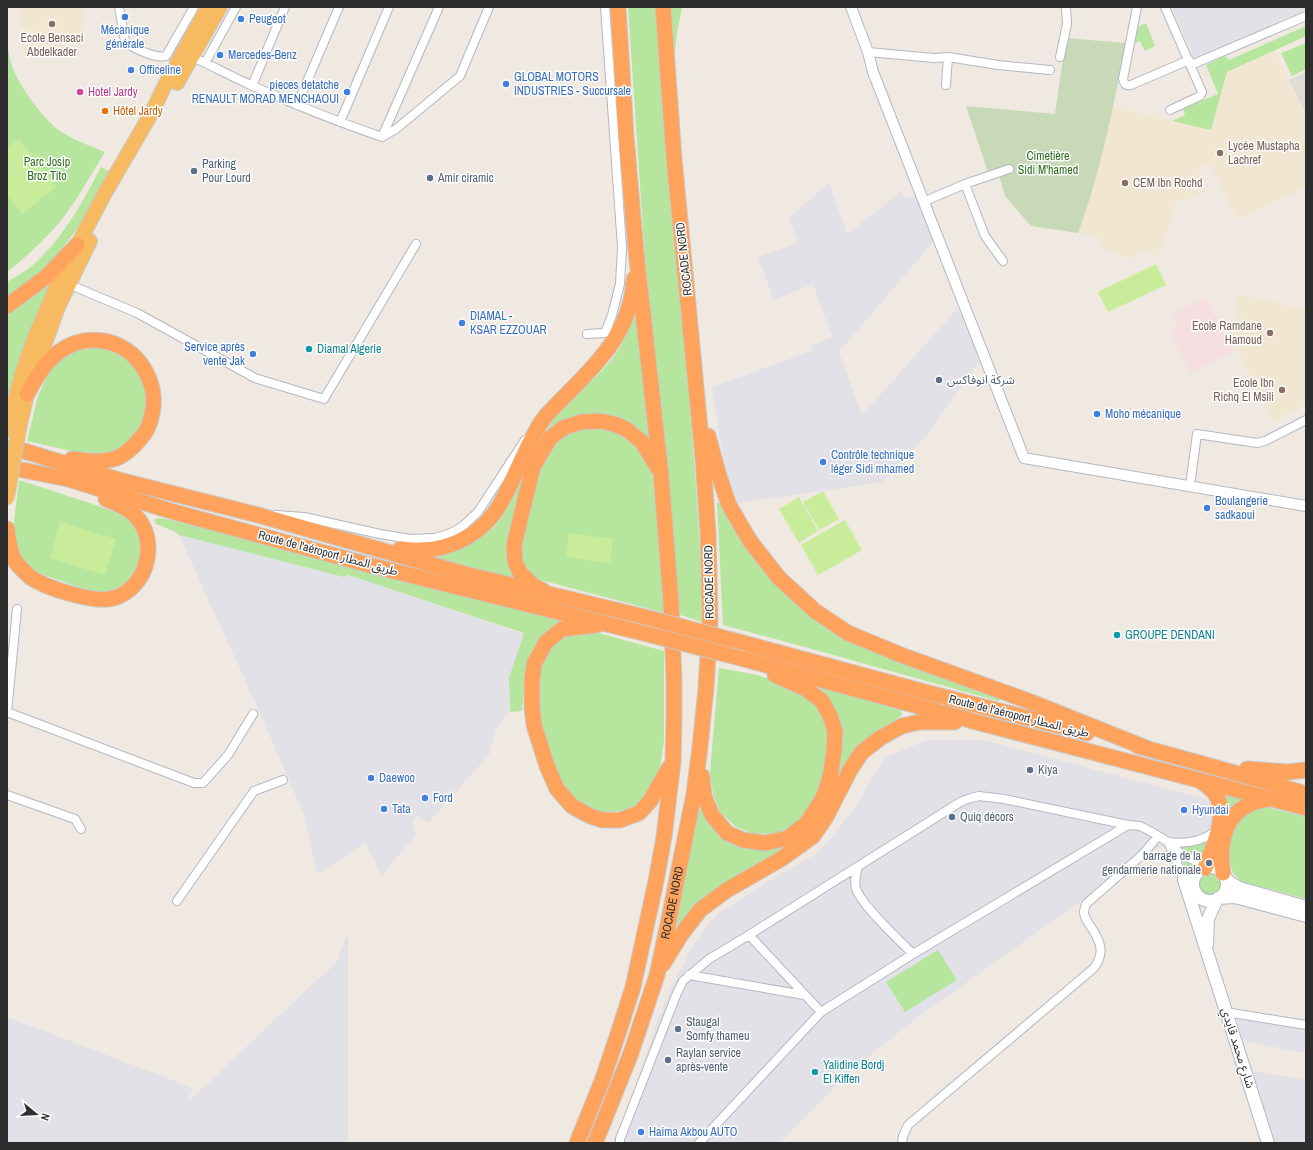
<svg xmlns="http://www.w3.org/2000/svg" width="1313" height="1150" font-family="'Archivo Narrow','Noto Sans Arabic',sans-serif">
  <rect width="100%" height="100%" fill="#efe9e1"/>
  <!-- industrial -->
  <path fill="#e3e1e8" d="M1172,7H1306V10L1195,59Z
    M829,182L847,234L902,191L904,197L916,198L934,241L839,352L862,415L958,308L980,361L926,436L883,482L738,503L727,474L721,444L712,387L812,351L811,346L832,337L813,284L774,300L758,257L798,243L789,218Z
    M179,535L346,577L348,575L524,634L509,677V713L496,728L489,755L428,823L417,816L412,820L416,835L382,875L366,843L317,874L304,815L256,704Z
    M927,740H984L1212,801L1214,826L1202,835L1177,841L1155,849L1095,891L914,1020L846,1075L780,1143H612L626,1112L659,1016L674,982L692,947L703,930L719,913L754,890L819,852L857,805L884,758Z
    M348,932V1143H7V1017L193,1088L188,1102L318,979L328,971L338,959Z
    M1234,1014L1306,1027L1304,1053L1243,1041Z
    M1251,1071L1306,1080V1143H1273Z"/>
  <!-- education -->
  <path fill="#f0e6d1" d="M19,7H82L83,41H66V53L23,56Z
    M1274,51L1306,114V187L1238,220L1212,168L1202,164L1198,173L1206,193L1176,202L1160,256L1139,250L1137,259L1110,253L1104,248L1098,238L1093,235L1078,233L1088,206L1113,107L1211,130L1227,72Z
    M1236,294L1306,309V405L1273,421L1230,335L1237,331Z"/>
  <!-- medical -->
  <path fill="#f5dfe0" d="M1207,297L1233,351L1191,373L1169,331L1176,327L1178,324L1174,316V313Z"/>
  <!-- green -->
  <path fill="#b6e59e" d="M628,7H656C663,106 671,205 680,304C690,410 701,516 702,622L680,615L644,245Z
    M671,7H682L677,32L674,62Z
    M1146,23L1155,46L1145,51L1140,41L1135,43L1138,27Z
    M1306,26V36L1227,72L1211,130L1172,121L1185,115L1183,109L1218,94L1206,65L1225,56L1229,60Z
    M1306,43V69L1292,76L1281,53Z
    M7,44C9,52 10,63 14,71C22,90 45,122 63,133C76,141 91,146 105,152C90,176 77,201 59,223C43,241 26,257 7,272Z
    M101,167L111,172C91,207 72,241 44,269C33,280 19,289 7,298V282C15,277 25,272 33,265C64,237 82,203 101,167Z
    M53,279L30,330L7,399V314L30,299Z
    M637,307L653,450L644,435L560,422L551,426L540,444L514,520L523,582L428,556C454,552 473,547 493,528C513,508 520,478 533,453C541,437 551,421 563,408C579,391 598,377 612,359C624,343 632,325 637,307Z
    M103,346L123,354L140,372L148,392L145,417L137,432L125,446L115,452L93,456L27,441L38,396L52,366L71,352L86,347Z
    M585,427H600L621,431L634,441L652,469L665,613L533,578L527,571L523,562L522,547L533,498L543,463L551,450L562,438L570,433Z
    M19,480L84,501L115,512L129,519L141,536L142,557L137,573L125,584L107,592L89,591L36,572L27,565L18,553L14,538V521Z
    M717,503H724L792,599L1002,699L998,701C906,676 815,649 723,625Z
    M159,518L166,519L564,621C560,623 554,625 550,628C525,647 525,683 522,711L510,712L509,677L524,634L521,632L348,575L344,577L179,535L174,531L156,524L154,520Z
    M595,632L664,651V741L660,769L644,800L626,810L610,812L596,811L583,804L572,795L562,781L544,741L540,714L538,686L542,659L551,643L566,633Z
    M719,668L753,674L784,683L801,692L819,707L828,729V757L815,799L808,812L790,827L775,834L751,833L736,827L720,812L713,794L710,773Z
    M818,686L901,710L902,715L892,723L821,818L672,938L699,809L754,846L812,824L841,731L836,710Z
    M1216,792L1249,800L1215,847Z
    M1266,807L1306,817V899L1240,881L1233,873L1229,860V838L1237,822L1253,809Z
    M1210,837L1203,859C1194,858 1186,851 1179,846C1192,846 1199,843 1210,837Z
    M1181,859L1196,865L1188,878Z
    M1198 883a12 12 0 1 1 24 0a12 12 0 1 1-24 0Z
    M938,950L957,980L905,1012L886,982Z"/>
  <!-- cemetery -->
  <path fill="#c8d9b8" d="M1066,38L1126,43C1113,107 1101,172 1078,233L1031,226L1005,196L997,168L988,172L966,106L1055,114Z"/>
  <!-- pitch -->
  <path fill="#c9ec9a" d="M19,139L56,187L22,214L7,195V148Z
    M1156,264L1166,285L1108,312L1098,292Z
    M823,491L839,519L819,530L803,502Z
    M799,497L818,531L799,543L779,509Z
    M845,520L862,550L818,575L801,545Z
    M60,522L116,539L105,575L50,558Z
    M569,533L613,539L610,563L566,557Z"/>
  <!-- plaza -->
  <path fill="#dfdcd8" d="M1306,72V114L1289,80Z"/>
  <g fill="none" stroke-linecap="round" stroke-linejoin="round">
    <!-- minor casing -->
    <g stroke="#b4b7c1" stroke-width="10">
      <path id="minor" d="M119,7L125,41C131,48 157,59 166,56L194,7
        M1137,7L1123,79C1124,84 1126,86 1131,85L1189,60
        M1165,7L1202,92L1200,96L1170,110
        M868,52L934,58L948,57L998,65L1050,70
        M192,57C213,66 232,77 253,86C296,105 338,122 382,137L396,129L460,76L489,7
        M1060,57L1067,24L1066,7
        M205,63L236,7
        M1191,65L1306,16
        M946,85L948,57
        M252,86L285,7
        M297,105L339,7
        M340,122L389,7
        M382,137L439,7
        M965,184L985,236L1003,261
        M923,202L965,184L1009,169
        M68,284L137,313L255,378L324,399L416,244
        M587,334L605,333L612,315L620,284L622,247L605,7
        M1190,485L1197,434L1257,443L1265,441L1306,420
        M276,515L304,517L380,534L411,539L434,538L446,535L457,530L464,525L478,512L525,440
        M7,712L194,783H203L228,755L253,714
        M7,712L17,609
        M7,795L75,819L81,829
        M1168,842C1186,844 1204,842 1217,829
        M1169,844L1184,880L1198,896
        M858,867C856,874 854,881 856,888C860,904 900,941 913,954
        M177,901L254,791L283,780
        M749,935L821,1012
        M689,975L804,995
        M1226,1012L1306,1025
        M620,1143V1139L677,993L683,981L709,959L749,935L962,801L971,798L979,796L1004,799L1128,825L1140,826L1150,831L1168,842L1182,855L1208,866
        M699,1143L821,1012L913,954L1128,825
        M902,1143L903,1136L908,1125L1094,968C1105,953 1101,942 1091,927C1088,923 1085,919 1084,913C1084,910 1085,907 1086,904L1143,854L1158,836"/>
    </g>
    <!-- tertiary casing -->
    <g stroke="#b4b7c1" stroke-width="12">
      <path id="tertiary" d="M851,7L868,52L873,72L1024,458L1306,506"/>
    </g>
    <!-- secondary casing -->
    <g stroke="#b4b7c1" stroke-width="14">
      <path id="secondary" d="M1193 884a17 17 0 1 1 34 0a17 17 0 1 1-34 0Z
        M1225,877L1229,882L1239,888L1306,907
        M1184,880L1268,1143
        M1218,898L1235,897L1306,916
        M1207,944L1208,919L1217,899"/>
    </g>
    <!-- trunk casing -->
    <g stroke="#c9c9c9" stroke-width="16">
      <path id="trunk" d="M177,83L220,7
        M19,429L27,394L58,307L90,241
        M7,431L22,373L34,339L61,276L105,193L151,114L164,87L208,7"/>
    </g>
    <!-- motorway casing -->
    <g stroke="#c9c9c9" stroke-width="17">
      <g id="motorway">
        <path d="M7,306L46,277L77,245"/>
        <path d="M27,394C34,382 41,368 51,359C65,345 83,338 103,341C138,346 161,384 151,418C150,421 149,426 147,429C146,433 142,436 140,439C134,446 126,454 117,458C103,463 87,461 72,459"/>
        <path d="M708,436L719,476L729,505L750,541L779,578L815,611L848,633L901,655L1031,702L1146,748"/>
        <path d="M7,448L24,451L119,480L258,515L465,574L645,617"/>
        <path d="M7,467L68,479L174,512L373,566L651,635"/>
        <path d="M7,529C9,540 9,552 15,561C19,567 25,572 30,577C46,588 95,604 114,598C146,588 158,546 139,520C131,509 118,504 106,499"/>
        <path d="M400,549C429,553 457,547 480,528C499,513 507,491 517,470C524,454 532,438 540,424C547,412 560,402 569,392C602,359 631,329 634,279"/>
        <path d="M542,590L535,587L520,573L515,562L514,545L533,467L550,438L563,428L581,422L600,421L614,424L626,429L642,442L658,468"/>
        <path d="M597,625L562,629L546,642L534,664L532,681V707L534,725L547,766L557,789L572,806L590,816L602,820H620L639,813L650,801L669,768"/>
        <path d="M732,640L921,691L1087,733"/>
        <path d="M744,659L984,724L1306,808"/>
        <path d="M1138,746L1264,781L1306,794"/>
        <path d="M1247,769L1288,772L1306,770"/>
        <path d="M702,776L704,796L712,815L727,833L743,840L765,843L788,838L806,824L814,812L823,798L830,777L834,751L835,731L830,716L822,701L806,689L775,675"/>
        <path d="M1202,782C1206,785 1210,788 1214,792C1230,812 1213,848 1205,868"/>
        <path d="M1223,873C1219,851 1222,821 1243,808C1251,802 1260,800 1269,799"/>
        <path d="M663,964L680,936L700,910L727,890L781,859L813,836L826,817L850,770L862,752L880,738L902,726L919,722H955"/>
        <path d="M577,1143L602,1081L618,1034L633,987L656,881L664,837L673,762L674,718V679L671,602L661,475L636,251L626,136L618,7"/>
        <path id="s1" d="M595,1143L631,1053L657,975L668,924L694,794L700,747L706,688L710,619L708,533L703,460L674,158L663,7"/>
      </g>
    </g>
    <!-- minor -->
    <use href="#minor" stroke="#fff" stroke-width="8"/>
    <!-- tertiary -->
    <use href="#tertiary" stroke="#fff" stroke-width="10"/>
    <!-- secondary -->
    <use href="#secondary" stroke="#fff" stroke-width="12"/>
    <!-- trunk -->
    <use href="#trunk" stroke="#f8ba60" stroke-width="14"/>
    <!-- motorway -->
    <use href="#motorway" stroke="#ffa35c" stroke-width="15"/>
    <!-- trunk-bridge casing -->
    <g stroke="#c9c9c9" stroke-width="16" stroke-linecap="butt">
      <path id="trunk-bridge" d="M7,498L19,429"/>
    </g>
    <!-- motorway-bridge casing -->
    <g stroke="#c9c9c9" stroke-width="17" stroke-linecap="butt">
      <path id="motorway-bridge" d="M645,617L732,640
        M651,635L744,659"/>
    </g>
    <!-- trunk-bridge -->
    <use href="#trunk-bridge" stroke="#f8ba60" stroke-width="14"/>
    <!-- motorway-bridge -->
    <use href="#motorway-bridge" stroke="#ffa35c" stroke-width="15"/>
  </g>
  <!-- markers -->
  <g fill="#3f7fe0" stroke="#fff" stroke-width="1.5">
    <circle cx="125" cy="17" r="4"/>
    <circle cx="241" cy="19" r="4"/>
    <circle cx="220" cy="55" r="4"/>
    <circle cx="131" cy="70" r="4"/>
    <circle cx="506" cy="84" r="4"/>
    <circle cx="347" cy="92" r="4"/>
    <circle cx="462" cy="323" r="4"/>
    <circle cx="253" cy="354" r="4"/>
    <circle cx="1097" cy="414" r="4"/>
    <circle cx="823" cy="462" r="4"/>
    <circle cx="1207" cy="508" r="4"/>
    <circle cx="371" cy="778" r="4"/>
    <circle cx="425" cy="798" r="4"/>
    <circle cx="384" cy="809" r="4"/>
    <circle cx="1184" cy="810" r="4"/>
    <circle cx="641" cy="1132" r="4"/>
  </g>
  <g fill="#8d6e63" stroke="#fff" stroke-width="1.5">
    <circle cx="52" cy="24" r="4"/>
    <circle cx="1220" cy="153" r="4"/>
    <circle cx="1125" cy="183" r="4"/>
    <circle cx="1270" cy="333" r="4"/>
    <circle cx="1282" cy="390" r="4"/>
  </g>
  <circle fill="#d1479c" stroke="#fff" stroke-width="1.5" cx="80" cy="92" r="4"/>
  <circle fill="#e8710a" stroke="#fff" stroke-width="1.5" cx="105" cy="111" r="4"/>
  <g fill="#5c6f8a" stroke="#fff" stroke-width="1.5">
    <circle cx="194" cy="171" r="4"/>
    <circle cx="430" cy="178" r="4"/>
    <circle cx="939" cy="380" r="4"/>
    <circle cx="1030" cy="770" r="4"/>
    <circle cx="952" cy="817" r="4"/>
    <circle cx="1209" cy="863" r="4"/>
    <circle cx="678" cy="1029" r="4"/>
    <circle cx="668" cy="1060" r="4"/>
  </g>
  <g fill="#0f9aa8" stroke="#fff" stroke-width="1.5">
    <circle cx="309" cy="349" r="4"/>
    <circle cx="1117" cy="635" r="4"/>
    <circle cx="815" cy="1072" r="4"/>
  </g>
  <g text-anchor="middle" stroke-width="3" stroke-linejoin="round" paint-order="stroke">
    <!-- shop labels -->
    <g font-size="12" fill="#366cbe" stroke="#fff" text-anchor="start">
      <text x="249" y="23">Peugeot</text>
      <text x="125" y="34" text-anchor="middle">Mécanique<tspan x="125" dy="14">générale</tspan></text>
      <text x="228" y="59">Mercedes-Benz</text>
      <text x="139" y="74">Officeline</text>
      <text x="514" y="81">GLOBAL MOTORS<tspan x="514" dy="14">INDUSTRIES - Succursale</tspan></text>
      <text x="339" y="89" text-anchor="end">pieces detatche<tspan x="339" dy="14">RENAULT MORAD MENCHAOUI</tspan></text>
      <text x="470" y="320">DIAMAL -<tspan x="470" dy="14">KSAR EZZOUAR</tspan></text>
      <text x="245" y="351" text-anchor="end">Service après<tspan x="245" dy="14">vente Jak</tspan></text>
      <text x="1105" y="418">Moho mécanique</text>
      <text x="831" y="459">Contrôle technique<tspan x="831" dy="14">léger Sidi mhamed</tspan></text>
      <text x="1215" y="505">Boulangerie<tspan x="1215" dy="14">sadkaoui</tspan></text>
      <text x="379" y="782">Daewoo</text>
      <text x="433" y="802">Ford</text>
      <text x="392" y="813">Tata</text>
      <text x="1192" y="814">Hyundai</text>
      <text x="649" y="1136">Haima Akbou AUTO</text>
    </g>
    <!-- education labels -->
    <g font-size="12" fill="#785e54" stroke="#fff" text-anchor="start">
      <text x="52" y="42" text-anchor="middle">Ecole Bensaci<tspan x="52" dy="14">Abdelkader</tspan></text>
      <text x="1228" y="150">Lycée Mustapha<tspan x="1228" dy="14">Lachref</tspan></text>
      <text x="1133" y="187">CEM Ibn Rochd</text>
      <text x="1262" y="330" text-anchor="end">Ecole Ramdane<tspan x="1262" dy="14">Hamoud</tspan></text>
      <text x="1274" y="387" text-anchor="end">Ecole Ibn<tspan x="1274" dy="14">Richq El Msili</tspan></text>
    </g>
    <!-- hotel labels -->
    <g font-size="12" fill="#b23c85" stroke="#fff" text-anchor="start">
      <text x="88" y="96">Hotel Jardy</text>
    </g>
    <!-- food labels -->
    <g font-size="12" fill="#c56008" stroke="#fff" text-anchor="start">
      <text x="113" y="115">Hôtel Jardy</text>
    </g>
    <!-- park labels -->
    <g font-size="12" fill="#2c6e1b" stroke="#fff">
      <text x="1048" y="160">Cimetière<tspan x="1048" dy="14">Sidi M'hamed</tspan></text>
      <text x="47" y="166">Parc Josip<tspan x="47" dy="14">Broz Tito</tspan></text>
    </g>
    <!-- service labels -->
    <g font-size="12" fill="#4e5e75" stroke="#fff" text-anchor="start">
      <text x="202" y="168">Parking<tspan x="202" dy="14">Pour Lourd</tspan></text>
      <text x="438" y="182">Amir ciramic</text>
      <text x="947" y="384">شركة انوفاكس</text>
      <text x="1038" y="774">Kiya</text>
      <text x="960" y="821">Quiq décors</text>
      <text x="1201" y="860" text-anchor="end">barrage de la<tspan x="1201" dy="14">gendarmerie nationale</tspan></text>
      <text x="686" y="1026">Staugal<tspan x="686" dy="14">Somfy thameu</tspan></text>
      <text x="676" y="1057">Raylan service<tspan x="676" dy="14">après-vente</tspan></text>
    </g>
    <!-- street labels -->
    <g font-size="12" fill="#2e2e2e" stroke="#fff">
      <text transform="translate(684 259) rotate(-96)" y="4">ROCADE NORD</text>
      <text transform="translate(328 553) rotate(15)" y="4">Route de l'aéroport طريق المطار</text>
      <text transform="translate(709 582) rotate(-91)" y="4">ROCADE NORD</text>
      <text transform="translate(1019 716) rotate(14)" y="4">Route de l'aéroport طريق المطار</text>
      <text dy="4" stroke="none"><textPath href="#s1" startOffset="253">ROCADE NORD</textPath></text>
      <text transform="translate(1238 1048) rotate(72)" y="4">شارع محمد قايدي</text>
    </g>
    <!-- culture labels -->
    <g font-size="12" fill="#0d838f" stroke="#fff" text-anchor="start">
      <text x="317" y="353">Diamal Algerie</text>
      <text x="1125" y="639">GROUPE DENDANI</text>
      <text x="823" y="1069">Yalidine Bordj<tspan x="823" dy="14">El Kiffen</tspan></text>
    </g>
  </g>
  <!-- border -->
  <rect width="1313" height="1150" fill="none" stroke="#2e2e2e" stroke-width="16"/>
  <!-- north arrow -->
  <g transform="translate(36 1114) rotate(108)" stroke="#ffffff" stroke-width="3" paint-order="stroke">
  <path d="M0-3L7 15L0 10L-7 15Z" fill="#2e2e2e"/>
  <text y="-6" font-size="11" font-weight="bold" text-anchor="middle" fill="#2e2e2e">N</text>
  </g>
</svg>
